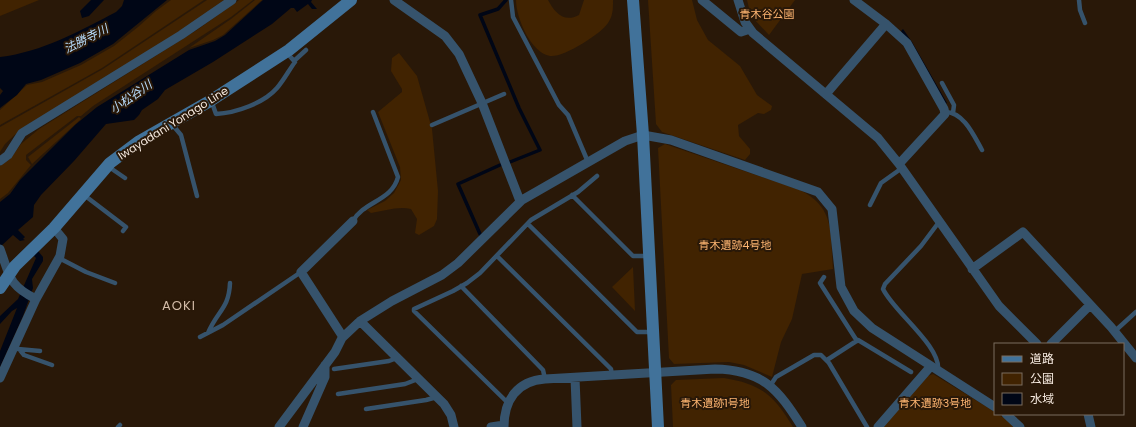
<svg xmlns="http://www.w3.org/2000/svg" width="1136" height="427" font-family="Poppins,'Noto Sans JP',sans-serif">
  <rect width="100%" height="100%" fill="#291808"/>
  <!-- green -->
  <path fill="#412301" d="M0,0H39L0,16Z
    M171,0H204L102,68L0,125V110L27,85L42,82L81,65L114,46L138,27L156,11Z
    M207,0H226L164,42L21,129L5,144L0,152V127L103,69Z
    M239,0H253L231,17L93,106L81,116H77L26,155V160L31,165L8,193L0,199V166L10,159L21,144L39,129L197,30Z
    M255,0H262L223,35L213,40L189,48L231,19Z
    M516,0H548C555,13 564,23 579,15L584,0H613C613,9 613,16 608,23C601,34 563,58 550,56C531,53 516,18 516,0Z
    M648,0H692L697,20L708,40L740,66L757,95L772,106L771,110L764,114L758,113L738,125L739,136L750,149V154L745,160L662,132L656,124Z
    M747,0H795L769,35L751,16Z
    M399,53L417,76L432,129L438,191L437,219L434,226L419,235L415,233L417,219L411,209C398,206 384,211 371,213L367,210L385,201L394,193L401,180L400,167L378,112L402,92V89L391,71L392,58Z
    M79,117L81,119L32,164L28,157Z
    M665,144L800,190C836,208 830,234 833,269L802,274L792,319L781,342L772,377L744,365L729,362L674,364L669,358L658,148Z
    M633,267L635,311L612,287Z
    M933,374L995,412V414L1003,417L1015,427H883L928,376Z
    M724,378C761,384 774,395 793,427H673L671,385L676,380Z"/>
  <!-- water -->
  <path fill="#000616" d="M91,0H104L89,16L82,18L80,11Z
    M124,0H167L113,44L80,63L41,80L26,84L17,95L0,108V95L3,91L0,88V57C42,52 80,31 116,12L122,6Z
    M263,0H312L311,2L317,9H312L308,4L297,12L294,8H291L272,24L213,62L165,90L158,99L142,110L139,115L134,120L106,124L74,161L41,195L34,205L33,217L18,230L25,237L23,239L25,240L20,241L13,235L0,247V202L10,194L20,180L75,125L97,107L189,50L215,41L225,35Z
    M903,29L912,42L947,103L945,104L901,31Z
    M38,251L43,257V261L32,279L33,288L23,316L0,367V351L17,308L12,311L0,324V316L18,299L36,258L34,256Z"/>
  <g fill="none" stroke-linecap="round" stroke-linejoin="round">
    <!-- stream -->
    <path stroke="#000616" stroke-width="3.5" d="M506,0L498,9L480,15L519,108L540,150L510,162
      M480,234L458,184L500,165"/>
    <!-- lane -->
    <path stroke="#36536c" stroke-width="4.5" d="M511,0L513,17L559,105L568,115L588,162
      M1079,0L1080,10L1085,23
      M294,61L306,50
      M942,83L954,105L953,113
      M211,100L216,114C236,113 264,103 277,88C284,80 289,70 295,62L287,53
      M945,112C964,112 974,136 982,150
      M171,123L181,135L197,196
      M432,125L504,94
      M109,167L125,178
      M84,195L126,227L123,231
      M572,195L633,256H649
      M870,205L881,183L902,168
      M353,221C364,201 392,201 398,177L373,112
      M528,224L637,332H653
      M497,256L607,365L611,369L612,376
      M59,258L86,272L115,283
      M824,277L820,283L857,341
      M461,286L543,370L545,379
      M1115,331L1136,312
      M208,333C217,311 229,309 230,283
      M200,337L223,325L301,272
      M18,349L40,351
      M20,350L24,355L52,365
      M827,360L858,340L911,372
      M334,369L389,361L397,358
      M938,370C941,346 894,312 883,289L885,284L921,246L939,222
      M770,386L776,377L814,355H821L829,363L867,427
      M338,394L405,384L418,379
      M508,403L414,311V309L453,291L467,283L480,273L531,220L578,192L597,176
      M366,409L426,400L437,397
      M118,427L120,425"/>
    <!-- street -->
    <path stroke="#36536c" stroke-width="9" d="M394,0L445,36L459,54L482,103L520,201
      M702,0L741,32L750,29
      M738,0L745,22L753,33L878,138L899,164L999,306L1037,344
      M854,0L886,24L907,43L944,109L945,114L899,164
      M826,94L886,24
      M0,161L8,155L22,133L181,35L232,0
      M0,249C10,276 8,285 36,299
      M972,269L1023,232L1111,327L1136,358
      M343,337L301,272L353,221
      M1051,344L1090,305
      M0,378L36,299L60,256L63,239L54,228
      M575,378L577,427
      M1006,414L1020,427
      M1088,414L1091,427
      M279,427L335,352L342,338L360,321
      M303,427L325,377V365
      M454,427L451,415L444,404L360,321L392,301L442,275L458,263L522,200L625,141L643,135L671,140L818,192L832,209L841,287L854,311L872,328L995,407
      M491,427L504,425
      M504,427C504,400 517,381 545,379L715,369C763,370 778,389 802,427
      M878,427L931,366"/>
    <!-- secondary -->
    <path stroke="#41729a" stroke-width="12" d="M633,0L643,135L658,427
      M0,288L15,266L54,228L110,163L138,142L210,101L289,50L351,0"/>
  </g>
  <g text-anchor="middle" stroke-width="4" stroke-linejoin="round" paint-order="stroke">
    <!-- park labels -->
    <g font-size="11" fill="#feb571" stroke="#291808">
      <text x="767" y="18">青木谷公園</text>
      <text x="735" y="249">青木遺跡4号地</text>
      <text x="715" y="407">青木遺跡1号地</text>
      <text x="935" y="407">青木遺跡3号地</text>
    </g>
    <!-- street labels -->
    <g font-size="11" fill="#f6eae0" stroke="#291808">
      <text transform="translate(173 123) rotate(-32)" y="4">Iwayadani Yonago Line</text>
    </g>
    <!-- water labels -->
    <g font-size="12" font-style="italic" fill="#b8ddfe" stroke="#291808">
      <text transform="translate(86 39) rotate(-27)" y="4">法勝寺川</text>
      <text transform="translate(131 97) rotate(-35)" y="4">小松谷川</text>
    </g>
    <!-- quarter labels -->
    <g font-size="13" letter-spacing="1" fill="#d3bca8" stroke="#291808">
      <text x="179" y="310">AOKI</text>
    </g>
  </g>
  <!-- legend -->
  <rect x="994" y="343" width="130" height="72" fill="#291808" stroke="#7b6c5e"/>
  <rect x="1002" y="356" width="20" height="6" fill="#41729a" stroke="#7b6c5e"/>
  <text x="1030" y="363" font-size="12" fill="#f6eae0">道路</text>
  <rect x="1002" y="373" width="20" height="12" fill="#412301" stroke="#7b6c5e"/>
  <text x="1030" y="383" font-size="12" fill="#f6eae0">公園</text>
  <rect x="1002" y="393" width="20" height="12" fill="#000616" stroke="#7b6c5e"/>
  <text x="1030" y="403" font-size="12" fill="#f6eae0">水域</text>
</svg>
